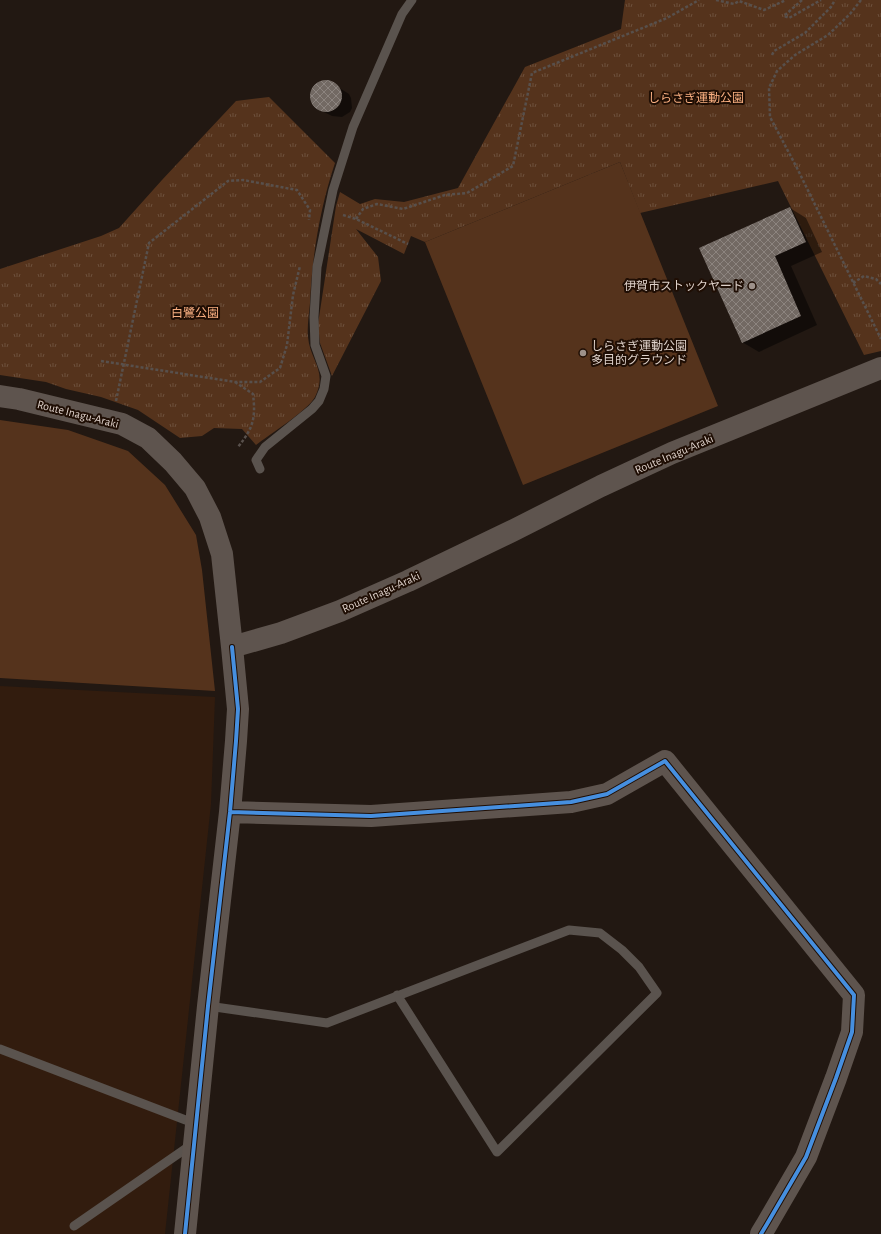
<svg xmlns="http://www.w3.org/2000/svg" width="881" height="1234" font-family="'Alegreya Sans','Noto Sans JP',sans-serif">
  <defs>
    <pattern id="park-tufts" width="24" height="20" patternUnits="userSpaceOnUse"><rect width="24" height="20" fill="#55331c"/><path d="M3 7l-1-3M5 7V3M7 7l1-3M15 17l-1-3M17 17v-4M19 17l1-3" fill="none" stroke="#6d503c"/></pattern>
    <pattern id="building-cross-hatch" width="8" height="8" patternUnits="userSpaceOnUse"><rect width="8" height="8" fill="#726963"/><path d="M0 0l8 8M0 8l8-8" fill="none" stroke="#8c847f"/></pattern>
  </defs>
  <rect width="100%" height="100%" fill="#221812"/>
  <!-- built -->
  <path fill="#321c0e" d="M0,686L215,697L211,804L165,1234H0Z"/>
  <!-- green -->
  <path fill="#55331c" d="M620,162L718,406L523,485L425,242Z
    M0,420L68,430L128,451L165,485L196,535L202,570L215,691L0,678Z"/>
  <!-- park -->
  <path fill="url(#park-tufts)" d="M625,0H881V351L864,355L778,181L640,213L620,162L425,242L411,236L404,254L356,229L378,257L381,281L332,376L320,343L318,324L336,206L340,192L360,204L375,199L404,202L458,188L525,67L621,29Z
    M269,97L335,163C320,208 312,256 310,303C309,314 307,326 308,337C310,361 328,371 315,397C308,410 269,435 256,445L242,429L214,428L202,436L180,438L138,410L101,397L66,389L46,382L0,375V269L101,236L119,228L162,180L236,101Z"/>
  <!-- shadow -->
  <path fill="#0007" d="M320,82H330L349,94L351,98L352,108L350,112L342,117L332,116L320,110L313,103L311,99V94L316,85Z
    M790,208L806,218L822,252L791,266L817,325L759,352L742,342Z"/>
  <!-- building -->
  <path fill="url(#building-cross-hatch)" d="M310 96a16 16 0 1 1 32 0a16 16 0 1 1-32 0Z
    M790,207L806,242L775,256L801,316L742,343L699,248Z"/>
  <g fill="none" stroke-linecap="round" stroke-linejoin="round">
    <!-- path -->
    <path stroke="#58504c" stroke-width="2.5" stroke-dasharray="3 2" stroke-linecap="butt" d="M716,0L734,4L739,1L764,10L786,0
      M802,0L784,16L789,18L821,0
      M861,0L850,14L828,35L795,55L777,71L769,88L770,117L797,168L881,339
      M772,55L774,51L805,33L831,7L835,0
      M343,215L356,219L408,244
      M356,219L363,209L377,204L403,209L445,195L467,193L513,166L532,73L667,18L699,0
      M853,283L864,276L876,279L881,284
      M101,361L235,382H260L280,368L287,345L293,295L300,266
      M235,382L253,394C256,419 253,428 238,447
      M116,401L149,243L228,181L243,180L297,190L310,210L309,220"/>
    <!-- lane -->
    <path stroke="#5a534e" stroke-width="9" d="M260,469L256,460L265,447L312,409L319,401L324,389L326,376L315,345L314,317L317,267L333,190L353,127L402,14L412,0
      M208,1006L327,1023L569,930L600,933L622,950L639,967L657,993L497,1152L397,995
      M0,1049L196,1124
      M74,1226L191,1145"/>
    <!-- secondary -->
    <path stroke="#5e544e" stroke-width="22" d="M0,396L19,399L122,424L148,438L173,462L195,488L210,517L222,554L232,647L281,633L340,611L408,581L512,531L601,486L672,453L881,368
      M230,812L371,816L571,802L607,794L665,761L854,995L852,1032L836,1078L806,1157L767,1224L761,1234
      M185,1234L208,1006L230,812L236,741L238,709L232,647"/>
    <!-- cycleway casing -->
    <g stroke="#1f0e04" stroke-width="6">
      <path id="cycleway" d="M230,812L371,816L571,802L607,794L665,761L854,995L852,1032L836,1078L806,1157L767,1224L761,1234
        M185,1234L208,1006L230,812L236,741L238,709L232,647"/>
    </g>
    <!-- cycleway -->
    <use href="#cycleway" stroke="#468fdf" stroke-width="4"/>
  </g>
  <!-- markers -->
  <g fill="#9d918a" stroke="#1f0e04" stroke-width="1.5">
    <circle cx="752" cy="286" r="4"/>
    <circle cx="583" cy="353" r="4"/>
  </g>
  <g text-anchor="middle" stroke-width="4" stroke-linejoin="round" paint-order="stroke">
    <!-- park labels -->
    <g font-size="12" fill="#f9af81" stroke="#1f0e04">
      <text x="696" y="102">しらさぎ運動公園</text>
      <text x="195" y="317">白鷺公園</text>
    </g>
    <!-- poi labels -->
    <g font-size="12" fill="#dfd2cb" stroke="#1f0e04" text-anchor="end">
      <text x="744" y="290">伊賀市ストックヤード</text>
      <text x="591" y="350" text-anchor="start">しらさぎ運動公園<tspan x="591" dy="14">多目的グラウンド</tspan></text>
    </g>
    <!-- street labels -->
    <g font-size="12" fill="#dfd2cb" stroke="#1f0e04">
      <text transform="translate(78 414) rotate(14)" y="4">Route Inagu-Araki</text>
      <text transform="translate(674 454) rotate(-23)" y="4">Route Inagu-Araki</text>
      <text transform="translate(381 592) rotate(-24)" y="4">Route Inagu-Araki</text>
    </g>
  </g>
</svg>
